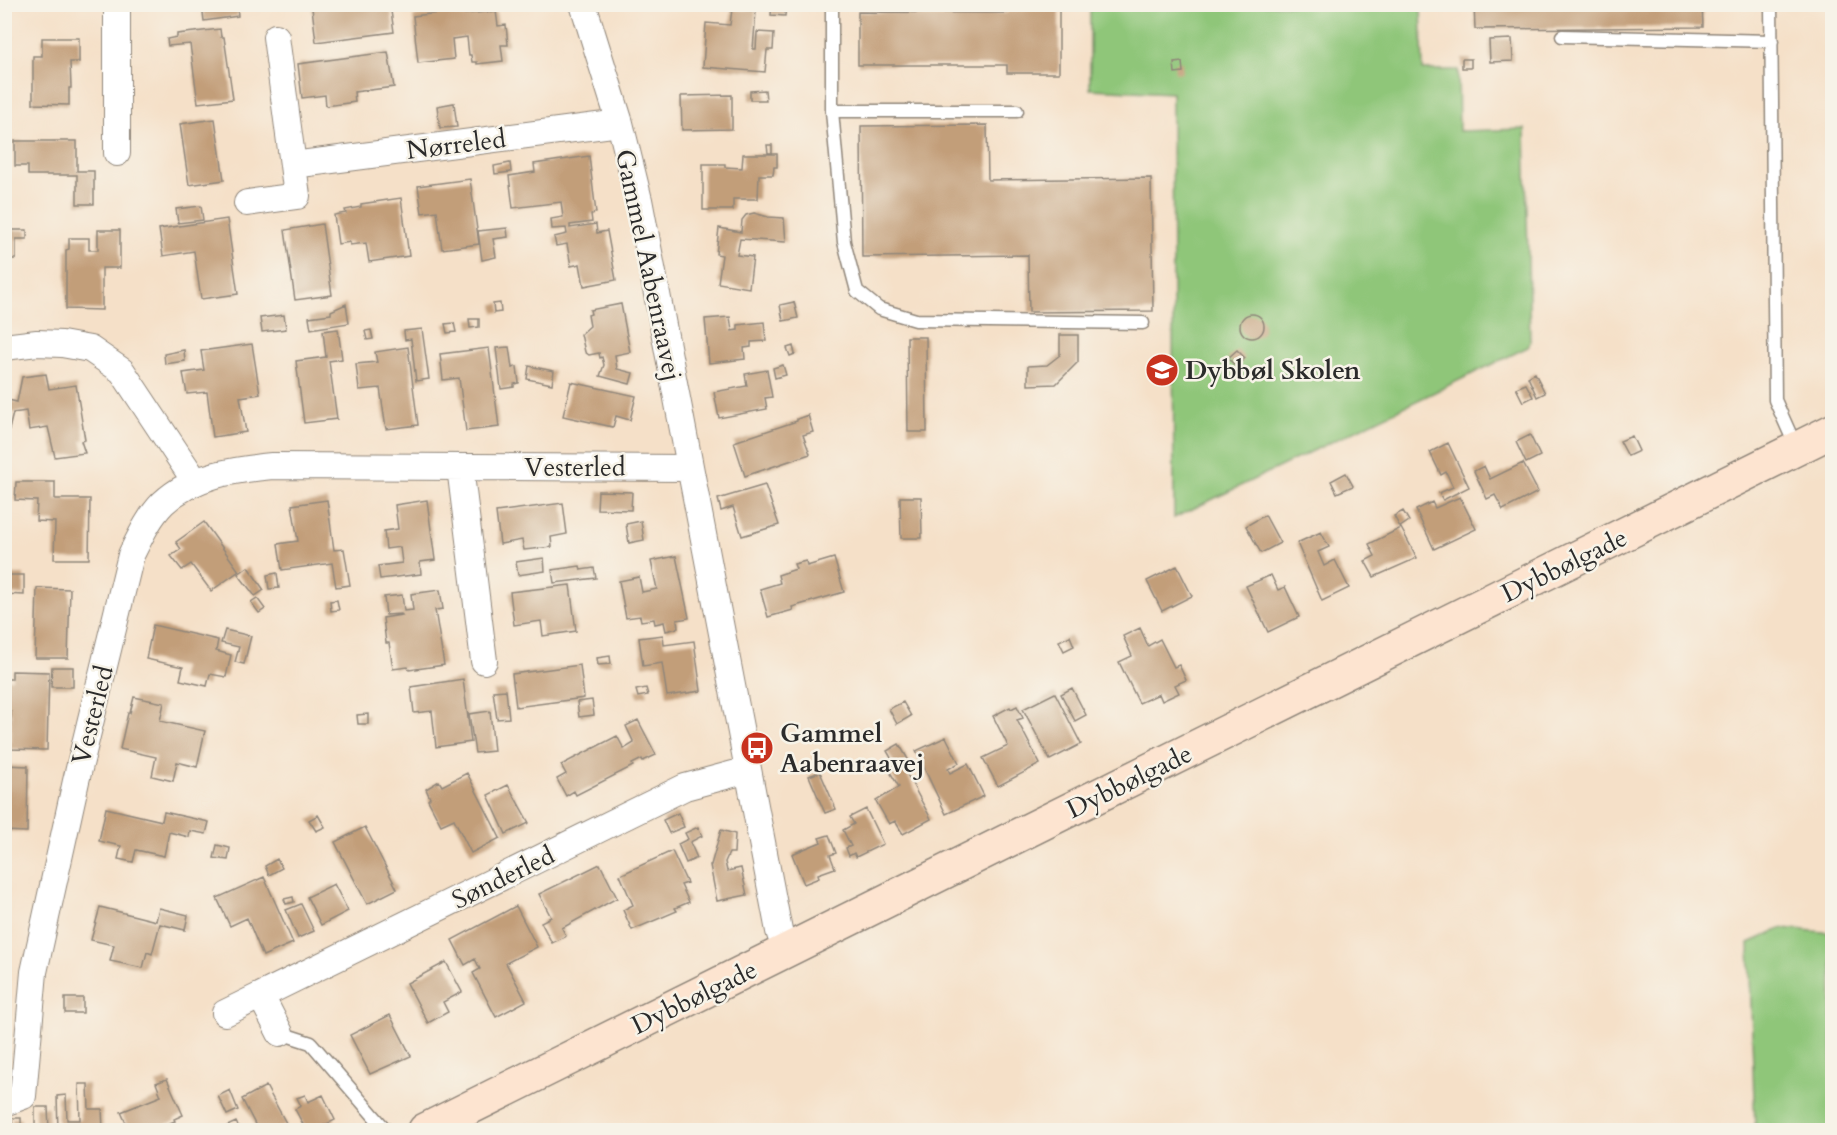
<svg xmlns="http://www.w3.org/2000/svg" width="1837" height="1135" font-family="Cardo,serif">
  <rect width="100%" height="100%" fill="#f7f3e8"/>
  <filter id="ink" filterUnits="userSpaceOnUse"><feTurbulence type="fractalNoise" baseFrequency=".0167" numOctaves="2"/><feDisplacementMap in="SourceGraphic" scale="12" xChannelSelector="R" yChannelSelector="G"/><feConvolveMatrix kernelMatrix="1 2 1 2 8 2 1 2 1" color-interpolation-filters="sRGB"/></filter>
  <filter id="wash" filterUnits="userSpaceOnUse"><feTurbulence type="fractalNoise" baseFrequency=".008" numOctaves="4" result="noise"/><feDisplacementMap in="SourceGraphic" scale="24" xChannelSelector="R" yChannelSelector="G"/><feGaussianBlur stdDeviation="1.35" result="paint"/><feColorMatrix in="noise" values="0 0 0 0 0 0 0 0 0 0 0 0 0 0 0 0 0 1.4 0 .05"/><feComposite in="paint" operator="in"/></filter>
  <g filter="url(#wash)">
    <rect width="100%" height="100%" fill="#f5e0c8"/>
    <!-- green -->
    <path fill="#8fc679" stroke="#5d7852" stroke-width="1.5" d="M1090,5H1421L1423,70H1458L1459,131L1525,129L1530,342L1528,347L1174,518L1172,93L1090,89Z
      M1783,928L1832,933V1130H1755L1749,943Z"/>
    <g id="blocks">
      <!-- building -->
      <path fill="#c29e79" d="M202,4H237L238,16L204,21Z
        M335,4H390L394,32L316,42L312,8Z
        M772,4L786,5L785,16L771,15Z
        M1007,4H1059V73H1007V65H858V12L1007,13Z
        M1474,4H1702L1703,27L1475,29Z
        M732,9L756,11L753,49H756L757,32L774,33L773,50H767L765,72L703,67L706,23L730,25Z
        M465,10V14L496,11L498,26L506,25L508,45H501L503,61L477,64V62H472L471,55H469L467,37L452,39L454,59L418,63L413,16Z
        M220,29L221,37H224L233,99L198,103L190,44L168,46L167,39L177,37V34Z
        M42,38H79V62H70L71,88H69V105L33,104V56H42Z
        M1512,39L1513,61L1490,62L1489,40Z
        M388,52L394,87L354,92L355,102L326,106L325,95L302,98L298,64Z
        M1462,59H1471V68H1462Z
        M1182,62L1183,72L1175,73L1174,63Z
        M765,90L766,100H750V91Z
        M732,95V129L682,130L681,96Z
        M454,103L457,127L440,128L437,106Z
        M215,119L224,180L189,185L180,124Z
        M987,125L988,180L1151,178L1153,311L1029,312L1028,255L862,257L861,126Z
        M15,141H77V171H94V204H77V175H28V166H15Z
        M767,145H772V153H768Z
        M743,154H777V167H774L773,175H759L758,199H733V210H703V164H725V167L742,168Z
        M589,156L596,213L591,214L592,222L570,225V228L596,224L597,233L607,231L616,280L584,286L580,264L571,266L567,244L556,246L554,237L567,234L566,228L552,229L551,219L563,217L561,202L513,208L509,176L535,172L534,164Z
        M510,163L511,172L495,174L494,166Z
        M470,179L479,244L442,249L437,211L422,213L418,186Z
        M401,198L409,256L369,262L366,243L350,245V242L338,244L334,215L346,213L345,210L361,207V204Z
        M201,206L203,220L178,223L176,209Z
        M754,213L768,217L784,218L786,242L740,239L737,255L753,257L749,288L718,283L722,255L716,254L719,228L741,232L742,220L746,215Z
        M227,219L238,294L201,299L194,251L163,256L159,229Z
        M322,224L332,295L295,300L285,230Z
        M507,228L508,237L493,239L496,257L482,260L478,231Z
        M4,230H27V239H16V259H4Z
        M98,230H120V268H102V310L66,309V250L69,249V238H89V250H98Z
        M794,302L798,318L783,321L780,305Z
        M500,303L501,312L494,313L493,304Z
        M346,304L349,323L311,329L309,317L331,314V311Z
        M621,304L630,352L615,355L617,369L633,373L630,384L600,376L604,365L602,357L600,358L599,353L589,355L585,352L581,334L590,326L588,315L591,314L590,310Z
        M1240 326a12 12 0 1 1 24 0a12 12 0 1 1-24 0Z
        M284,315L286,329L262,332L260,318Z
        M730,317L732,331L738,330V325L764,322L766,341L751,342V347L744,348L745,359L709,363L705,319Z
        M469,319H479V327L470,328Z
        M454,323L456,332L447,333L445,324Z
        M338,329L342,359L329,361L337,419L304,423L296,361L326,357L323,331Z
        M422,329L429,379L416,381L411,339L405,340L404,331Z
        M371,330L373,339L367,340L365,331Z
        M1060,335H1078V362L1056,384L1028,385V366L1047,365L1060,355Z
        M907,337H926L927,432H908Z
        M252,344L260,394L240,397L246,432L213,437L207,392L187,394L183,373L204,370L201,351Z
        M793,346L795,354L790,356L787,348Z
        M408,347L418,425L386,429L380,388L359,390L356,364L377,362L375,352Z
        M509,347L512,368L517,367L519,383L514,384V387L501,389L496,348Z
        M489,348L499,427L466,431L459,378L443,380L440,354Z
        M184,350L185,361L165,364L164,354Z
        M1237,350L1245,358L1236,367L1228,358Z
        M783,365L786,375L775,378L773,368Z
        M529,366L554,371L552,384L527,379Z
        M767,370L772,397L765,398L767,409L719,418L714,392L747,386L745,374Z
        M1535,373L1545,393L1537,397L1528,377Z
        M46,374L49,389L76,385L85,440L81,441L85,453L55,457L48,427L29,430L26,411L13,413L4,450V396L9,397L8,400L17,402L22,377Z
        M571,382L636,396L630,420L616,416L613,427L563,416Z
        M1526,384L1533,397L1523,402L1516,388Z
        M808,415L813,432L803,435L810,454L745,476L734,442L797,421V419Z
        M1530,435L1540,456L1526,463L1516,442Z
        M1632,436L1639,451L1628,456L1620,441Z
        M1448,443L1469,487L1443,500L1439,493L1453,487L1446,472L1441,475L1430,452Z
        M1523,463L1538,492L1503,510L1495,495L1487,499L1474,471L1484,466L1490,479Z
        M1346,473L1353,486L1337,493L1331,481Z
        M16,482H55V499H90L89,559H54L55,522L36,521L37,501L15,500Z
        M765,485L779,525L742,536L733,507L721,511L718,499Z
        M598,491L632,492L631,510L597,509Z
        M900,497H921L922,538H901Z
        M1460,497L1476,529L1434,549L1416,510L1432,502L1435,508Z
        M327,500L334,550L344,549L350,585L336,587L332,563L282,570L278,544L298,541L292,505Z
        M427,500L435,560L420,562L421,574L380,579L378,566L402,563L400,547L386,549L384,531L398,529L395,505Z
        M563,503L567,534L551,537L552,547L524,550L522,540L500,544L496,512Z
        M1403,511L1409,521L1400,527L1394,516Z
        M1265,515L1280,543L1261,553L1246,526Z
        M641,521L644,540L629,543L626,524Z
        M204,522L239,571L211,591L191,564L182,570L171,556L181,549L176,542Z
        M1401,528L1417,558L1374,577L1365,561L1375,556L1369,544Z
        M1321,532L1329,547L1318,552L1324,566L1335,560L1349,588L1322,601L1297,543Z
        M676,556L689,618L677,620L678,628L666,631L664,622L655,624L654,619L641,621L640,616L626,618L619,581L639,577L642,592L657,589L651,561Z
        M544,558L545,571L518,575L516,562Z
        M834,558L844,592L792,607L793,610L768,617L760,589L780,583L778,575L796,569L794,564L806,561L807,566Z
        M580,566L581,570L594,568L596,578L554,583L552,570Z
        M1177,566L1192,596L1162,611L1147,581Z
        M248,567L264,590L255,596L238,574Z
        M277,573L279,588L269,589L267,575Z
        M4,575H24V595L4,594Z
        M1271,575L1278,590L1285,587L1299,617L1268,632L1246,586Z
        M570,585L576,631L543,636L541,621L514,625L510,592Z
        M37,588L70,589L68,658H35Z
        M440,590L443,609L435,610L444,665L409,670L408,667L393,669L389,643H386L383,618L402,615L401,614L386,615L384,597L402,595L404,611L413,610L411,594Z
        M257,598L265,609L259,613L251,602Z
        M337,600L339,610L331,611L330,601Z
        M153,625L218,640L216,651L231,655L226,677L210,674L207,686L180,680L183,667L146,659Z
        M1140,628L1148,646L1160,639L1174,667L1179,665L1186,680L1175,685L1179,693L1162,701L1159,694L1139,703L1119,662L1132,656L1123,636Z
        M225,630L251,636L244,664L235,662L239,647L221,643Z
        M663,635L664,645L694,641L701,691L667,696L662,663L643,666L639,638Z
        M1070,636L1074,646L1064,651L1059,641Z
        M610,656L611,664L598,665L597,658Z
        M580,665L584,698L516,707L512,674Z
        M52,667H73V687H51Z
        M12,671L49,672L47,750L10,749L11,712H4V679H12Z
        M463,679L471,742L436,747L432,711L414,713L411,687Z
        M646,688L648,695L638,697L636,690Z
        M1072,688L1086,715L1075,721L1061,694Z
        M506,690L509,718L497,719L493,691Z
        M1055,693L1081,744L1050,760L1023,709Z
        M134,697L164,703L160,721L205,731L197,767L177,762L173,781L152,776L156,757L120,749L128,713H130Z
        M592,700L594,715L579,717L577,702Z
        M903,702L911,716L897,724L889,709Z
        M1017,706L1023,718L1017,720L1040,764L998,786L983,758L1008,746L993,716L1010,707L1011,709Z
        M490,711L494,751L475,753L469,714Z
        M368,714V724H358L357,715Z
        M638,720L656,755L643,761L642,759L632,764L633,766L576,795L574,791L566,796L557,779L566,774L561,765L617,736L624,749L634,743L626,726Z
        M946,737L959,763L948,769L950,773L968,764L984,796L946,814L916,751Z
        M899,744L909,761L902,765L931,819L903,834L895,821L889,824L876,801L899,787L887,767L894,763L887,751Z
        M4,765L28,766L27,832L4,831Z
        M820,772L836,809L825,813L809,776Z
        M467,773L500,838L471,853L454,819L441,825L428,800L430,798L426,789L439,781L442,786Z
        M508,785L529,823L506,834L488,795Z
        M106,808L162,821L164,812L209,822L206,834L190,831L189,837L169,832L164,856L136,850L133,862L118,859L121,846L99,841Z
        M866,809L883,844L856,857L854,853L849,856L846,848L851,846L843,830L854,824L850,817Z
        M678,813L684,827L669,833L663,820Z
        M318,815L325,827L316,831L309,820Z
        M365,827L397,889L367,904L335,842Z
        M698,827L702,836L690,842L697,858L686,863L678,844L688,839L685,833Z
        M721,830L735,834L734,853H729L725,862L727,871L741,868L747,895L717,901L710,865H711Z
        M829,835L836,853L830,855L835,868L818,874L819,878L804,884L792,854L821,842L819,838Z
        M217,845L230,848L228,860L214,858Z
        M672,851L687,883L681,885L689,902L675,908L677,911L632,930L623,910L633,905L620,875Z
        M277,859L282,868L269,875L265,866Z
        M600,864L617,898L562,928L566,936L552,943L541,922L551,917L539,894Z
        M264,877L293,943L263,956L247,918L230,926L217,898Z
        M334,884L348,911L321,925L307,897Z
        M293,897L294,902L286,904L284,899Z
        M301,904L314,931L298,938L286,910Z
        M516,906L537,947L506,963L526,1001L496,1017L473,973L480,969L475,959L465,965L452,940Z
        M100,907L156,921L159,908L188,915L185,930L160,924L152,954L147,952L143,968L110,961L114,945L91,940Z
        M446,962L462,992L443,1002L448,1012L428,1023L407,983Z
        M65,998H83V1013H65Z
        M390,1015L411,1056L370,1074L350,1035Z
        M4,1048H9V1085H4Z
        M167,1079L183,1115L174,1119L175,1121L152,1130H129L121,1112L161,1096L156,1083Z
        M79,1084H88L89,1109H102L103,1130H58L57,1096L66,1095L67,1120H80Z
        M266,1086L287,1125L277,1130H258L242,1099Z
        M230,1090L238,1110L227,1115L218,1096Z
        M305,1095L308,1102L323,1095L335,1120L315,1130H306L295,1109L301,1106L297,1098Z
        M35,1107H48L49,1130H35Z
        M12,1118H21V1130H13Z
        M236,1122L240,1130H229L227,1126Z"/>
    </g>
  </g>
  <g filter="url(#ink)">
    <use href="#blocks" fill-opacity="0" stroke="#90867a" stroke-width="1.5"/>
    <g fill="none" stroke-linecap="round" stroke-linejoin="round">
      <!-- lane casing -->
      <g stroke="#90867a" stroke-width="15">
        <path id="lane" d="M832,4V111L844,242L857,291L879,309L916,320L1143,323
          M1771,4L1775,400L1796,447
          M1562,36L1772,41
          M832,111H1017
          M280,1033L311,1043L386,1130"/>
      </g>
      <!-- street casing -->
      <g stroke="#90867a" stroke-width="28">
        <path id="street" d="M117,4V153
          M583,4L620,123L639,200L779,931L786,952
          M276,37L293,165
          M247,203L297,196L293,165L620,123
          M4,347L37,343L62,344L90,349L122,371L195,481
          M460,467L484,661
          M261,996L280,1033
          M225,1013L685,787L748,770
          M4,1103L23,1096L34,972L76,781L131,555C140,537 149,517 163,503C193,475 233,470 272,466L690,468"/>
      </g>
      <!-- secondary casing -->
      <g stroke="#90867a" stroke-width="36">
        <path id="secondary" d="M425,1130L1832,431"/>
      </g>
      <!-- lane -->
      <use href="#lane" stroke="#fff" stroke-width="12"/>
      <!-- street -->
      <use href="#street" stroke="#fff" stroke-width="26"/>
      <!-- secondary -->
      <use href="#secondary" stroke="#fde4d0" stroke-width="33"/>
    </g>
  </g>
  <!-- icons -->
  <defs>
    <g id="school-disc" transform="scale(1.725)"><circle r="9.5" fill="#c8321e" stroke="#f7f3e8"/><path d="M0-5L7-2L0 1L-7-2ZM-4 1L0 2.5L4 1V4Q0 6-4 4Z" fill="#fff"/></g>
    <g id="bus-disc" transform="scale(1.725)"><circle r="9.5" fill="#c8321e" stroke="#f7f3e8"/><path d="M-5-6H5V4H4V6H2V4H-2V6H-4V4H-5ZM-3.5-4V0h7V-4ZM-3.5 1.2v1.5H-2V1.2ZM2 1.2v1.5H3.5V1.2Z" fill="#fff"/></g>
  </defs>
  <g fill-rule="evenodd">
    <use href="#school-disc" x="1162" y="370"/>
    <use href="#bus-disc" x="757" y="748"/>
  </g>
  <g text-anchor="middle" stroke-width="5" stroke-linejoin="round" paint-order="stroke">
    <!-- street labels -->
    <g font-size="26" fill="#2b2b2b" stroke="#f7f3e8">
      <text transform="translate(456 144) rotate(-7)" y="9">Nørreled</text>
      <text transform="translate(649 265) rotate(78)" y="9">Gammel Aabenraavej</text>
      <text x="575" y="476">Vesterled</text>
      <text transform="translate(1564 565) rotate(-26)" y="9">Dybbølgade</text>
      <text transform="translate(92 715) rotate(-76)" y="9">Vesterled</text>
      <text transform="translate(1129 781) rotate(-26)" y="9">Dybbølgade</text>
      <text transform="translate(503 877) rotate(-26)" y="9">Sønderled</text>
      <text transform="translate(694 997) rotate(-26)" y="9">Dybbølgade</text>
    </g>
    <!-- poi labels -->
    <g font-size="26" font-weight="bold" fill="#2b2b2b" stroke="#f7f3e8" text-anchor="start">
      <text x="1185" y="379">Dybbøl Skolen</text>
      <text x="780" y="742">Gammel<tspan x="780" dy="30">Aabenraavej</tspan></text>
    </g>
  </g>
  <!-- margin -->
  <rect width="1837" height="1135" fill="none" stroke="#f7f3e8" stroke-width="24"/>
</svg>
